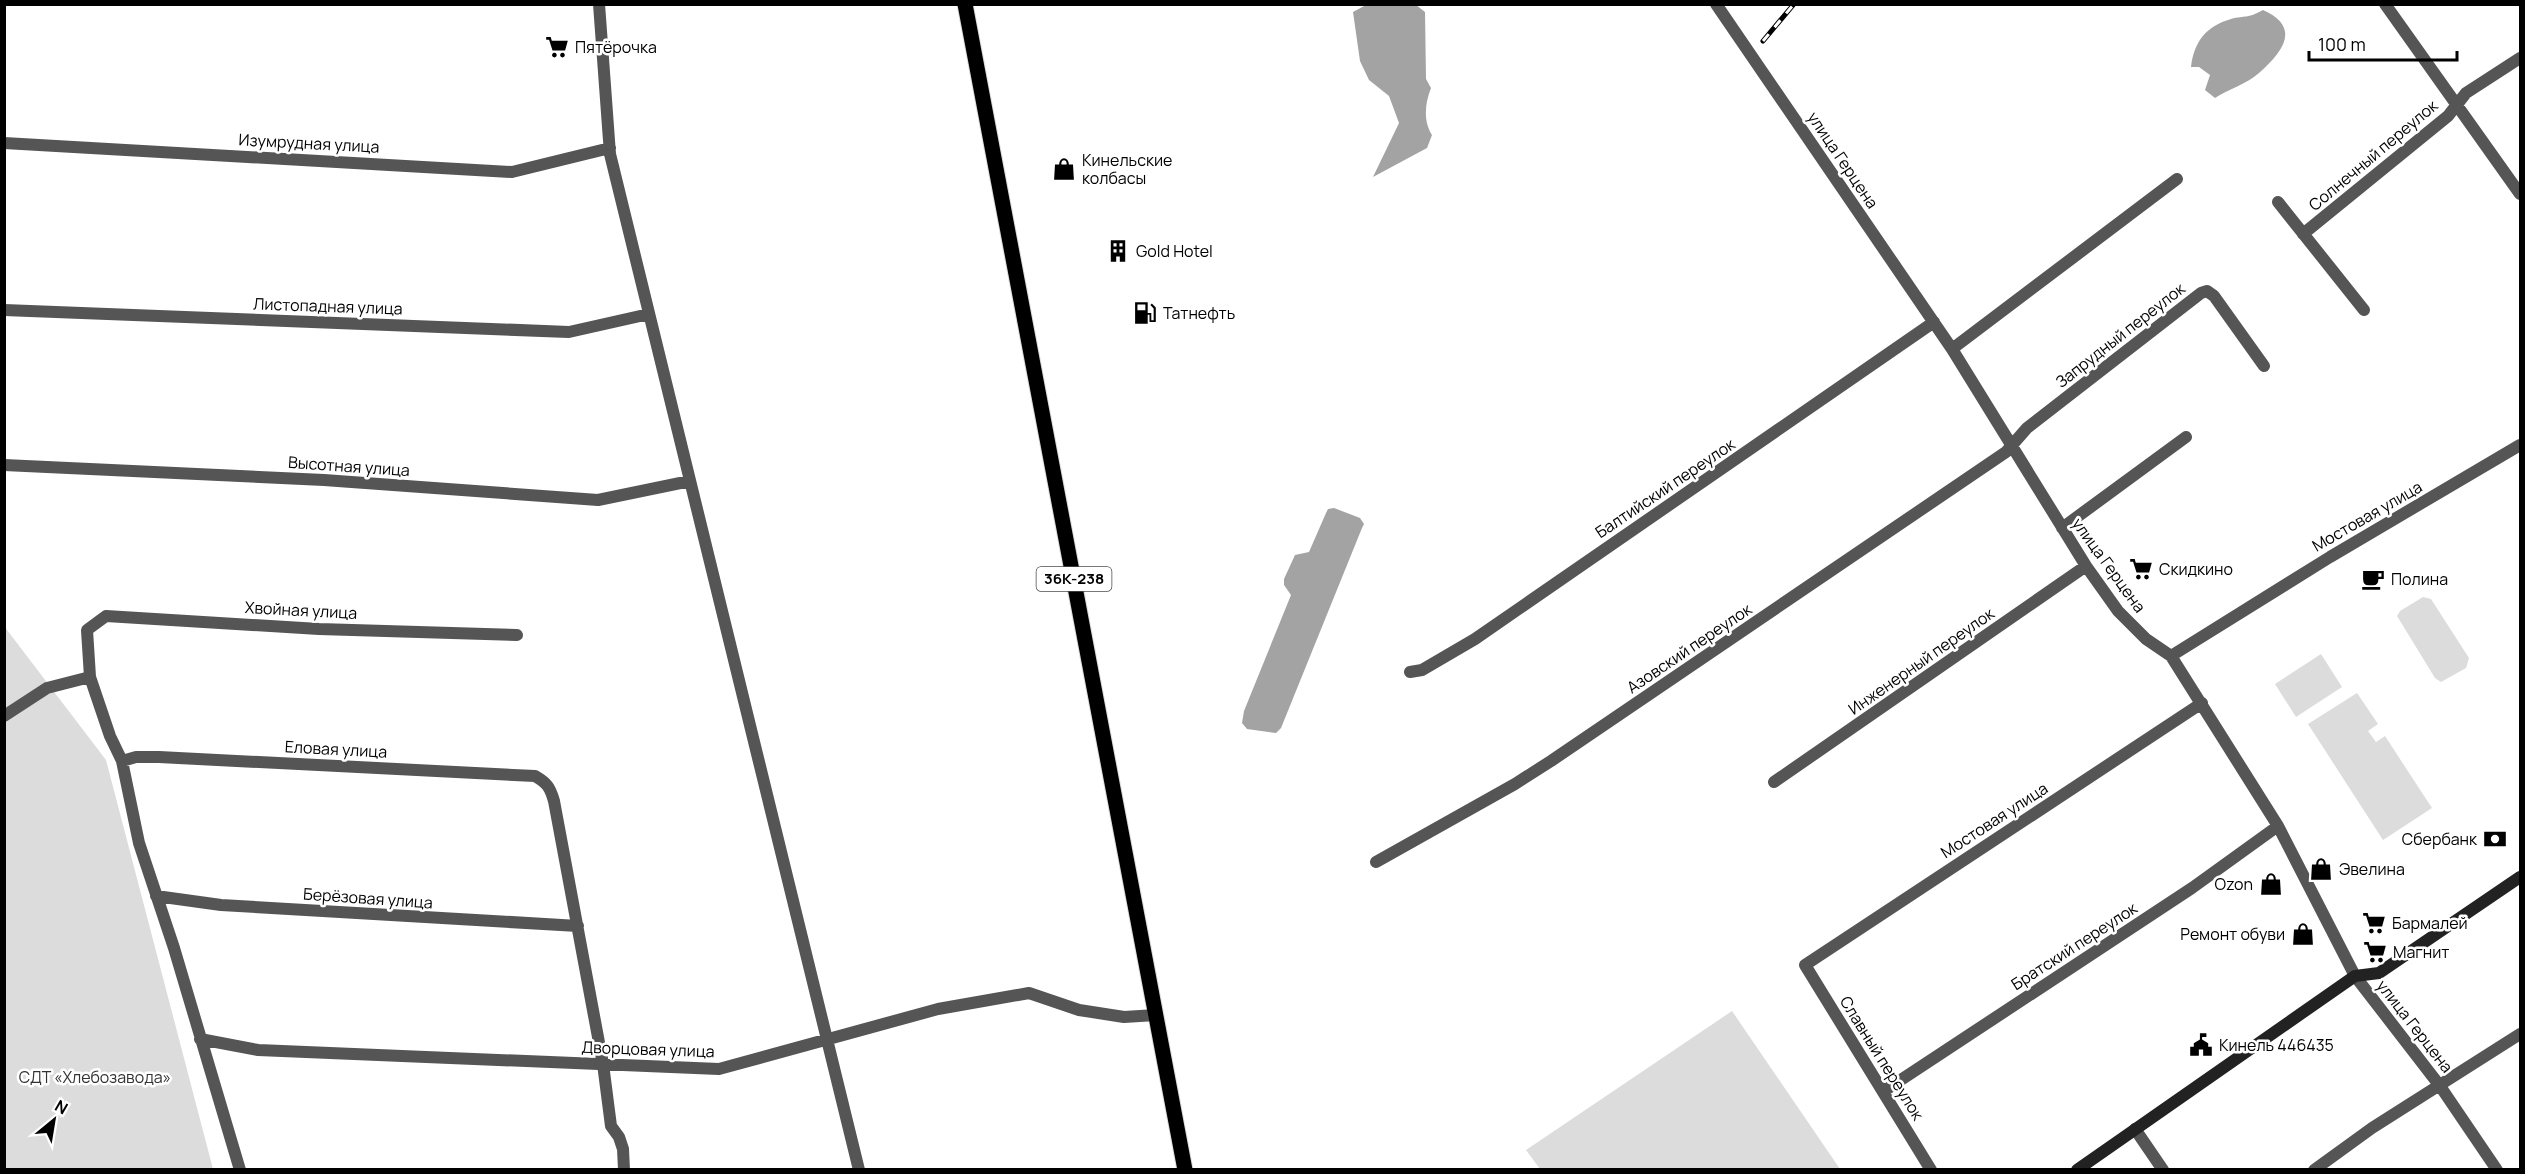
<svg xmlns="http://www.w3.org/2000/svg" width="2525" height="1174" font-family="Manrope,sans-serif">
  <rect width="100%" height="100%" fill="#fff"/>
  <!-- green -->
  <path fill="#dcdcdc" d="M2423,597L2431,599L2469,658L2466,668L2441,682L2435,678L2397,616L2400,611Z
    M4,626L106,760L213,1169H5Z
    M2321,654L2342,687L2296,717L2275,684Z
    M2357,693L2378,724L2368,731L2376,742L2385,736L2432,808L2383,840L2308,724Z
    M1732,1011L1840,1169H1540L1526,1150Z"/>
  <!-- water -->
  <path fill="#a3a3a3" d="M1366,5H1416L1425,12L1426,79L1431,88C1425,103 1423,121 1432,135L1427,148L1373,177L1399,123L1389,96L1369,80L1360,61L1353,12Z
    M2263,10C2301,27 2284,51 2259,73C2247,84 2229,89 2215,98L2205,90L2210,75L2199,67H2191C2194,42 2206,26 2231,19C2246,15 2247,19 2263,10Z
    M1334,508L1360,518L1364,524L1362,528L1281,728L1276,733L1247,729L1242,723L1244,711L1291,595L1284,585V579L1295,555L1309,552L1326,513L1328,509Z"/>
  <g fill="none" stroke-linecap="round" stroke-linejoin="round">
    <!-- primary casing -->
    <g stroke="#dbdbdb" stroke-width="17">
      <path id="primary" d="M965,4L1185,1170"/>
    </g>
    <!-- minor -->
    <path stroke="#555" stroke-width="12" d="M599,4L610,154L859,1170
      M1716,4L1952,349L2086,566L2118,611L2146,639L2171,656L2278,826L2355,976L2440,1086L2497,1170
      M2385,4L2520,194
      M4,143L512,172L610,148
      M2278,202L2364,310
      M2303,234L2448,116L2466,93L2520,58
      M4,310L569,332L649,314
      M1952,349L2177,179
      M4,465L324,480L598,500L690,481
      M2062,528L2186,437
      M2171,656L2330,557L2520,445
      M1410,672L1422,670L1475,639L1934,322
      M90,677L110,736L122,761L139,843L174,948L240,1170
      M4,716L47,688L90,677L87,630L106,616L319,629L517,635
      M122,761L136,757H159L535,776C547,783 550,787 554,801L603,1064L611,1126L619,1137L623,1149L624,1170
      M1774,782L2086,566
      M1376,862L1515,784L1551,761L2006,452L2027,428L2201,293L2207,291L2214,296L2264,366
      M156,896L221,905L578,926
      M200,1039L258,1050L719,1069L938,1009L1029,993L1079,1010L1124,1017L1156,1015
      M1884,1091L2192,888L2278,826
      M2135,1129L2163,1170
      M1931,1170L1805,965L2202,703
      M2314,1170L2372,1128L2520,1034"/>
    <!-- secondary -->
    <path stroke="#222" stroke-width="12" d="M2077,1170L2355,976L2379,973L2520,877"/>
    <!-- primary -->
    <use href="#primary" stroke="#000" stroke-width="15"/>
    <!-- rail casing -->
    <g stroke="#000" stroke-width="5">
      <path id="rail" d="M1763,41L1794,4"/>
    </g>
    <!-- rail -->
    <use href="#rail" stroke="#fff" stroke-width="3" stroke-dasharray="9" stroke-linecap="butt"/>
  </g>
  <!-- icons -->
  <defs>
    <g id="supermarket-bare" transform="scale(1.8)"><path d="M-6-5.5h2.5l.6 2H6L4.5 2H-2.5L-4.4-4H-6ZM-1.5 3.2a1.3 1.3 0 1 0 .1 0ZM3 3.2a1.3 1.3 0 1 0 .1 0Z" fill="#000" stroke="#fff" stroke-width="2.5" paint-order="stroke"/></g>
    <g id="shop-bare" transform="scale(1.8)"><path d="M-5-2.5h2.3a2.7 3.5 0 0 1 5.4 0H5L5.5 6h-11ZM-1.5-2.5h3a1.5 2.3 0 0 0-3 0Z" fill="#000" stroke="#fff" stroke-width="2.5" paint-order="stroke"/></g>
    <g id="building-bare" transform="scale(1.8)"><path d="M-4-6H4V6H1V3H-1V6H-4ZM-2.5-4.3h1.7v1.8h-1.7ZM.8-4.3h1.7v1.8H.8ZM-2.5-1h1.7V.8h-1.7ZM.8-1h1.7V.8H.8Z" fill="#000" stroke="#fff" stroke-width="2.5" paint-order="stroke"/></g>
    <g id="fuel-bare" transform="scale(1.8)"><path d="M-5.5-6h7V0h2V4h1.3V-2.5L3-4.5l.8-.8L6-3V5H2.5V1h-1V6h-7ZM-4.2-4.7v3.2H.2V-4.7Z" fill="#000" stroke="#fff" stroke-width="2.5" paint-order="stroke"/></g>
    <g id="cafe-bare" transform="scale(1.8)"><path d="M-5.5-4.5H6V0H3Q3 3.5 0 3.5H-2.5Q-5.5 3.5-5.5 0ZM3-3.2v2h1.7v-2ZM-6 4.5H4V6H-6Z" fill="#000" stroke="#fff" stroke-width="2.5" paint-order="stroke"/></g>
    <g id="bank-bare" transform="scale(1.8)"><path d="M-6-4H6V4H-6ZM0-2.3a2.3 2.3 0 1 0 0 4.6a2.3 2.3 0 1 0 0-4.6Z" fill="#000" stroke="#fff" stroke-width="2.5" paint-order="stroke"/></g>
    <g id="civic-bare" transform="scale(1.8)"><path d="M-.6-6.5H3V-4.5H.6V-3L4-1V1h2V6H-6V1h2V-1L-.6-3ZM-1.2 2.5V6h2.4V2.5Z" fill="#000" stroke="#fff" stroke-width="2.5" paint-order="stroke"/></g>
  </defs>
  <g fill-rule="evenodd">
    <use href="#supermarket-bare" x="557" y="47"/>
    <use href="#shop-bare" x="1064" y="169"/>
    <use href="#building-bare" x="1118" y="251"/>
    <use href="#fuel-bare" x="1145" y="313"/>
    <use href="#supermarket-bare" x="2141" y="569"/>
    <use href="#cafe-bare" x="2373" y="579"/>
    <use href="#bank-bare" x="2495" y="839"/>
    <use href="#shop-bare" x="2321" y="869"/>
    <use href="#shop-bare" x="2271" y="884"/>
    <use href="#supermarket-bare" x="2374" y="923"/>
    <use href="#shop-bare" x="2303" y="934"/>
    <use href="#supermarket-bare" x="2375" y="952"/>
    <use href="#civic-bare" x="2201" y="1045"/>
  </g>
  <g text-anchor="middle" stroke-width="5" stroke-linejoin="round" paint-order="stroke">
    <!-- shield labels -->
    <rect fill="#fff" stroke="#4c4c4c" stroke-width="1.5" x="1036.5" y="567" width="75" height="24" rx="4.5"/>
    <g font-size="15" font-weight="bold" fill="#000">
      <text x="1074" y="584">36К-238</text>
    </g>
    <!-- poi labels -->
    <g font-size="16" fill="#000" stroke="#fff" text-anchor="start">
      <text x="575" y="53">Пятёрочка</text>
      <text x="1082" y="166">Кинельские<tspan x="1082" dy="18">колбасы</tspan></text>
      <text x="1136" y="257">Gold Hotel</text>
      <text x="1163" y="319">Татнефть</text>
      <text x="2159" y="575">Скидкино</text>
      <text x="2391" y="585">Полина</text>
      <text x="2477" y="845" text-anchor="end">Сбербанк</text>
      <text x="2339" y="875">Эвелина</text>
      <text x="2253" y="890" text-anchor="end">Ozon</text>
      <text x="2392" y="929">Бармалей</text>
      <text x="2285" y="940" text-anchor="end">Ремонт обуви</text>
      <text x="2393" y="958">Магнит</text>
      <text x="2219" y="1051">Кинель 446435</text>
    </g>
    <!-- street labels -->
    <g font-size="16" fill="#000" stroke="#fff">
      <text transform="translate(309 143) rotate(3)" y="6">Изумрудная улица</text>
      <text transform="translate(2373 155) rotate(-40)" y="6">Солнечный переулок</text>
      <text transform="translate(1843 160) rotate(56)" y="6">улица Герцена</text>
      <text transform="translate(328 306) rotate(2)" y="6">Листопадная улица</text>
      <text transform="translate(2120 335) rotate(-38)" y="6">Запрудный переулок</text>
      <text transform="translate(349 466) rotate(4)" y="6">Высотная улица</text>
      <text transform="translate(1665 488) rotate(-34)" y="6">Балтийский переулок</text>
      <text transform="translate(2367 516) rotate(-30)" y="6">Мостовая улица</text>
      <text transform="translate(2109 565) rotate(54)" y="6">улица Герцена</text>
      <text transform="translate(301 610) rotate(3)" y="6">Хвойная улица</text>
      <text transform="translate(1689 648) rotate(-34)" y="6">Азовский переулок</text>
      <text transform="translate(1921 661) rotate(-35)" y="6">Инженерный переулок</text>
      <text transform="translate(336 749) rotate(3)" y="6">Еловая улица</text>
      <text transform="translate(1994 820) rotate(-33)" y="6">Мостовая улица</text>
      <text transform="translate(368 898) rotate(4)" y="6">Берёзовая улица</text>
      <text transform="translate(2074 946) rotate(-33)" y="6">Братский переулок</text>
      <text transform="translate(2415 1026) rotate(52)" y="6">улица Герцена</text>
      <text transform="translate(648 1049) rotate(2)" y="6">Дворцовая улица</text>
      <text transform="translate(1882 1058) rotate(58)" y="6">Славный переулок</text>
    </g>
    <!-- park labels -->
    <g font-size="16" fill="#333" stroke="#fff">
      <text x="95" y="1083">СДТ «Хлебозавода»</text>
    </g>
  </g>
  <!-- border -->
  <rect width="2525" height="1174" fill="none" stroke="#000000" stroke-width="12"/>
  <!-- north arrow -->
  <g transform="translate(54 1120) rotate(30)" stroke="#ffffff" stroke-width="4.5" paint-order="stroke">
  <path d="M0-4.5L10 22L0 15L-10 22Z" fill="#000000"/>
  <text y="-9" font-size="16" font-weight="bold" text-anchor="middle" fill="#000000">N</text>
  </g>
  <!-- scale -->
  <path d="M2309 51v9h148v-9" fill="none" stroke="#000000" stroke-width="3"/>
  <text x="2318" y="51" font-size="18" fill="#000000" stroke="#ffffff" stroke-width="4.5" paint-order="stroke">100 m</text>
</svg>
